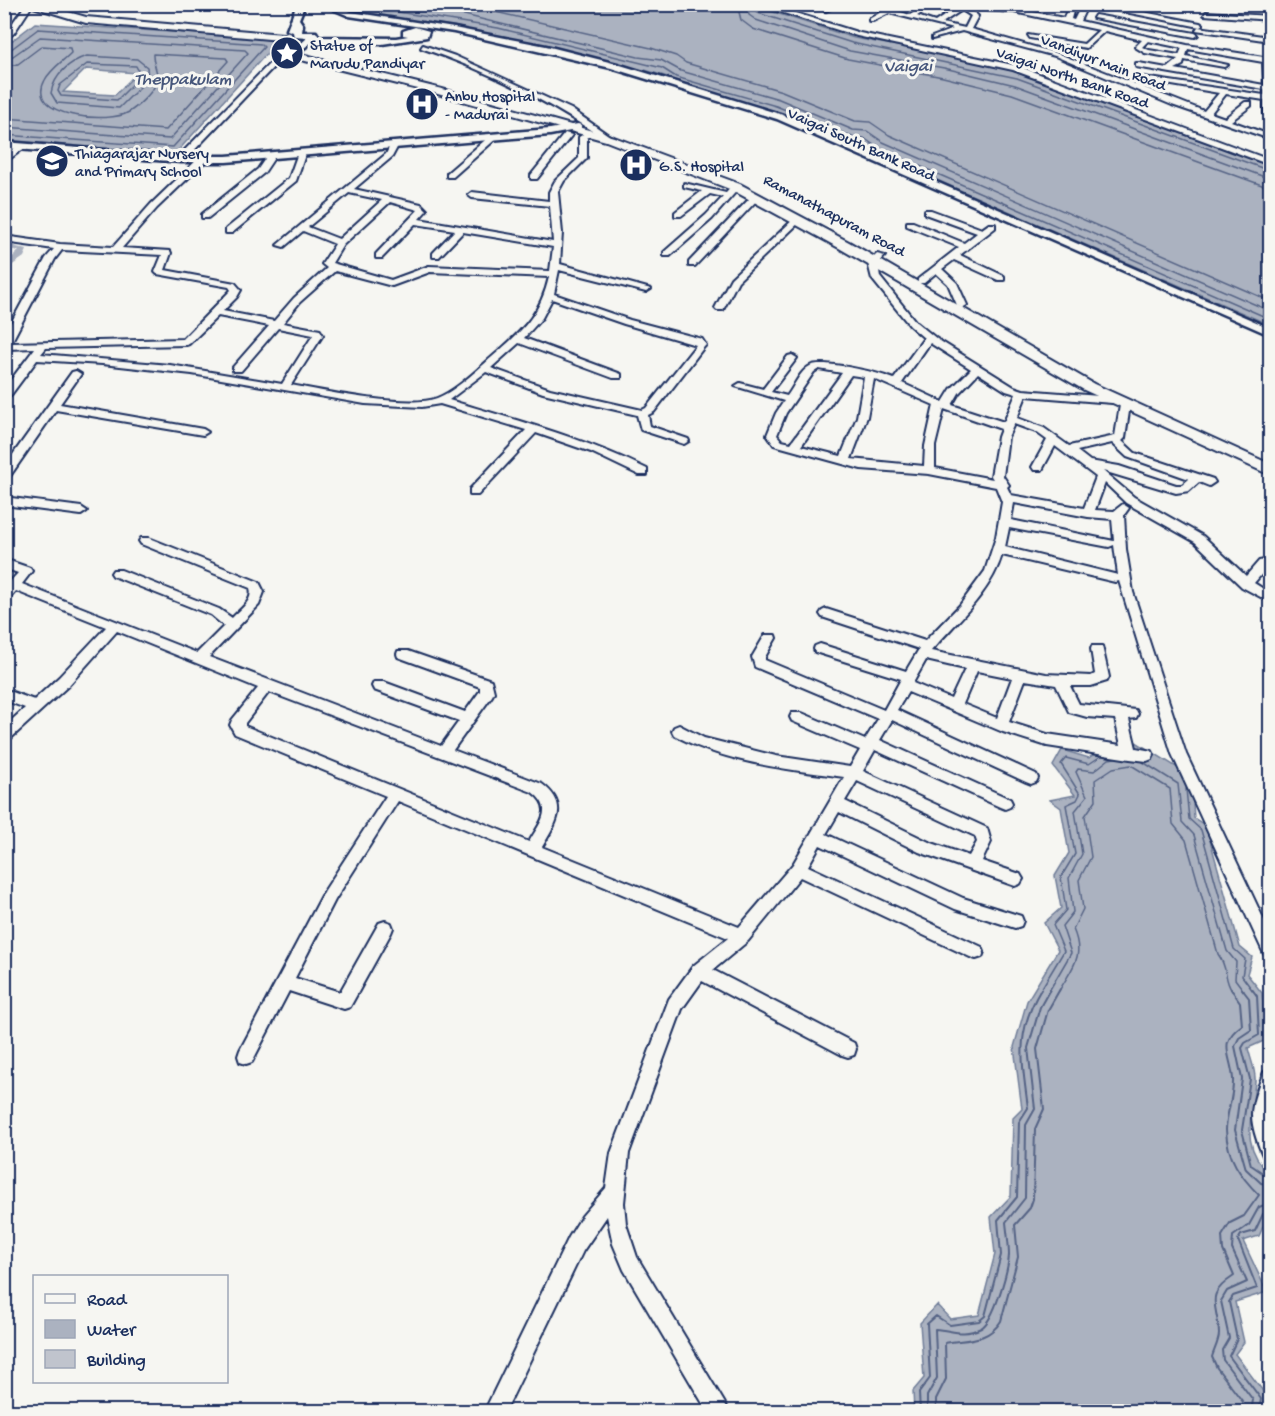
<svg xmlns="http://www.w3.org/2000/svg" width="1275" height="1416" font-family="'Gochi Hand',sans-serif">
  <rect width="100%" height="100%" fill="#f6f6f2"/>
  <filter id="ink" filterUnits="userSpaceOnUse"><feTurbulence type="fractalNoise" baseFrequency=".0167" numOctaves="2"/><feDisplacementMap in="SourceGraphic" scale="12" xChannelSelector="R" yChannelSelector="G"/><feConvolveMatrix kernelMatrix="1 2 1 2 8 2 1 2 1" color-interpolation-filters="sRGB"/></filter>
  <g filter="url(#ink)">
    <!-- water -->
    <path fill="#abb2c0" stroke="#717e99" stroke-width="1.5" fill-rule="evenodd" d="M332,5H751L854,38L947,55L1018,72L1072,90L1270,166V325L870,151L871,149L862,143H851L774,112L667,81L671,78L645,70L637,71L605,61L453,26L364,14Z
      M35,23L280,39L175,154L5,140V46ZM86,69L137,73L115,95L63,92Z
      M1136,742L1191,776L1194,818L1206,826L1240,947L1252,957L1247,974L1262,993L1266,1040L1248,1048C1250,1058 1256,1070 1255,1081C1253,1117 1238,1145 1270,1174V1211L1259,1236L1243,1241L1267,1292L1235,1302L1244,1342L1235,1354L1269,1399L1264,1412H914L913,1391L924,1378L920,1323L937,1305L950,1319L979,1315L995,1254L991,1217L1011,1196L1013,1118L1022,1109L1014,1047L1027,1001L1058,950L1044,923L1061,908L1055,876L1069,853L1061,808L1050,800L1075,795L1053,766L1062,750L1089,758L1103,746Z"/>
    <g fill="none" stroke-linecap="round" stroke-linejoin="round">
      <!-- shore-far1 -->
      <path stroke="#556385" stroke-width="1.5" d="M348,4L498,28L662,68L676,77L776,106L852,137L864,138L878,148L1270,319
        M394,4L456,13L638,57L661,60L681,71L779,99L853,130L867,131L883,142L1270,311
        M461,4L651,48L676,56L686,63L782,91L855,121L870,122L889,135L1270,301
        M737,4L741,20L753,29L848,59L943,77L1012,94L1270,188
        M746,4L749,15L756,20L850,51L944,68L1015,85L1270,179
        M753,4L758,13L852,43L1017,78L1270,171
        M4,51L10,50L38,29L261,44L264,47L173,147L4,135
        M87,56L137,59L147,67L148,79L119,108L57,103L51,93C54,75 70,61 87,56Z
        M4,58L13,56L40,37L245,50L248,53L170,139L4,127
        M87,64L136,66L141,76L117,100L61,96L58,91L60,85Z
        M4,67L18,64L42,46L70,48L71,53C63,61 50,70 45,80C24,118 110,124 129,112C137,107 152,93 155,85C161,73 152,65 153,54L226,58L228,61L166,130L4,118
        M1143,762L1178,784L1182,822L1194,835L1227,951L1236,962L1235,979L1244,991
        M1186,789L1189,819L1201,830L1234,949L1245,959L1242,976L1253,991
        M1040,991L1064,951L1053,925L1066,910L1061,877L1075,854L1066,805L1077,800L1080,794L1061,764L1066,758L1089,764L1101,756
        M1049,991L1071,953L1062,926L1073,912L1069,878L1082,854L1075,811L1087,796L1076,772L1078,769L1094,771L1109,759L1115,758
        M1059,991C1073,966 1085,957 1073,929L1083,909L1079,880L1091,857L1085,816L1096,800L1095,780L1113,768L1131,765L1170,789L1173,824L1186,840L1218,954C1229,969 1223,978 1232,991"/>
      <!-- shore -->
      <path stroke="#556385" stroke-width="2" d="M1231,989L1240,1002L1242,1025C1217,1043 1231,1054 1233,1079C1234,1096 1226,1113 1226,1130C1227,1158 1240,1176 1259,1195L1244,1216L1230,1223L1222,1236L1223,1250L1234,1276C1203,1296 1218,1304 1219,1334C1219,1341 1214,1350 1212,1357L1217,1368L1243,1402L1242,1412
        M1242,989L1249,998L1251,1030L1239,1038L1235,1046L1242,1079L1235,1130L1246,1169L1261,1183L1270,1185
        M1252,989L1257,996L1259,1035L1245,1043L1242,1048L1250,1079L1242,1130L1251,1165L1270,1178
        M920,1412L919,1393L930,1378L927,1324L936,1316L950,1325L979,1321L985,1316L1001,1255L998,1220L1017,1197L1019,1122L1028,1108C1022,1060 1015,1033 1041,989
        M927,1412V1396L937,1378L935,1329C953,1330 962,1337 981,1328C994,1321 1008,1271 1009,1255C1009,1244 1007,1233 1006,1222L1025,1198L1026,1125L1035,1109L1028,1048L1040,1007L1050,989
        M936,1412V1399L946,1379L945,1343C966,1339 988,1342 1001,1321L1018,1257L1015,1225L1030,1208L1033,1199L1035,1129L1044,1109L1037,1049L1048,1010L1060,989
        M1251,1412L1253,1400L1223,1360L1222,1350L1229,1338L1221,1301L1227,1291L1247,1282L1232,1249L1233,1236L1249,1225L1259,1207L1270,1203
        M1259,1412L1261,1399L1229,1356L1237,1339L1229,1302L1233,1296L1257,1288L1238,1240L1241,1235L1255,1231L1263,1214L1270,1211"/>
      <!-- canal -->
      <path fill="#abb2c0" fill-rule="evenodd" d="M4,243L27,250L24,257L4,271V265L19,251L4,248Z"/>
    </g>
    <!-- building -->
    <path fill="#c0c4cd" stroke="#1b2f5e" stroke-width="1.5" d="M423,97L436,100L422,111L408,109Z"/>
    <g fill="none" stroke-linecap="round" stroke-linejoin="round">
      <!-- minor casing -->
      <g stroke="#1b2f5e" stroke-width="4">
        <path id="minor" d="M26,4H33L14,33L4,41V35Z
          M755,4H766L860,33L1018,66L1270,160V165L1013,70L857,36Z
          M832,4H842L826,11L823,9Z
          M863,4H875L888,8L895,4H904L895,10L910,15L927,4H936L917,16L935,22L956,8L948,4L996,5L1064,18L1069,4H1075L1071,19L1074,20L1082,4H1088L1080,21L1187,45L1270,58V116L1264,114V100L1226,94L1211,113L1225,118L1245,102H1251V106L1231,121L1270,135V139L1172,105L1055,56L962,31L932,39V37L953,29L889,13L873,21H869V19L883,11ZM970,9L1014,12L1099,30L1084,44L1028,35L1030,38L1086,48L1105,31L1142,40L1135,47L1145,53L1178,59L1167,68L1139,63H1136V67L1264,89V95L1123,74L1119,76L1219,93L1204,111L1059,54L971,29L978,16ZM962,10L971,16L965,28L942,23ZM1148,41L1182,48L1179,55L1149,50L1142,47ZM1188,49L1263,62L1264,85L1175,69L1183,65L1184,60L1224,67L1228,65L1186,56Z
          M1107,5L1200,23L1203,25L1200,27L1105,8Z
          M1206,12L1270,16V20L1204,15Z
          M1095,15L1195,33L1198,35L1195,37L1093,18Z
          M1198,27L1270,37V41L1196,30Z
          M423,45L455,56L571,109L614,139L607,141C550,102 486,70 421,48Z
          M278,55L284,56L184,161H178V157Z
          M587,132L594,134L587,138V158L564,181L558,192L562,233L560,264L651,289L646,292L559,270L554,294L630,320L702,339L706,345L704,347L654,412L648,415L650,426L688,439L689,441L684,444L641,430L637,415L543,393L486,372L449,400C516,420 584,438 647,469V475H639L591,452L536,433L478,495H470V489L526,430L440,404L422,407L365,404L192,374L102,364L37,360L8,399L4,400V389L35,348L7,349L4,348V336L46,258L54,249L4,242V236L60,244L113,247L151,204L200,157H206V161L157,208L122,248L170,251L171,253L165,270L235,283L241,290L237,297L223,311L274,321L294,298L327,268L322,264L335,244L303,231L284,247L277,245L386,154L392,142L399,144L392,157L354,189L421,204L427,210L419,219L553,242L550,206L472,198L468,195L472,192L549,201V192L555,181L579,158V137ZM349,193L382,200L339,239L308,227ZM390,202L418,210L376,254V258H382L415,224L455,230L433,253V257H439L463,232L553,247L550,271L429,266L391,280L332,263L343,245ZM62,250L162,255L155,272L157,274L229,287L231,290L183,339L11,343L55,259ZM335,271L392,286L430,272L549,277C541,312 525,328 499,351C482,365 458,390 437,398C409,409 323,391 291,385L323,335L320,330L283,323L300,302ZM552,299L624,324L696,345L646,408L642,410L550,389L491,368L519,343L613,378H621V374L524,338L542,318ZM218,316L269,326L233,367V371H241L278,328L313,335L282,384L170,365L41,354L46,348L186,345L189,344Z
          M565,133L572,135L537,179H531V175Z
          M491,135L498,137L453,177H447V173Z
          M19,145L26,147L4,163V157Z
          M299,150L306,152L296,181L232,233H226V229L289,178Z
          M269,153L276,155L264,173L208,218H202V214L258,169Z
          M684,183L726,193L733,185L740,187L712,219L670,256H664V252L706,215L723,197L710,194L681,216H675V212L702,191L684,187Z
          M752,196L759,198L695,266H689V262Z
          M925,210H931L982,229L989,224H995V228L960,255L1004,276V280H998L954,260L942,269L957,283L967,305L962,308L957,305L948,284L936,273L924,283H918V279L959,247L907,226V222H913L964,243L977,233L925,214Z
          M796,217L803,219L738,281L723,310H717L715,308L731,278Z
          M877,254L885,256L878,264L880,277L916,322L937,339L1014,387L1023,390L1112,397L1117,400L1112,403L1026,396L1017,418L1044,428L1069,446L1115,436L1120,405L1121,403H1129L1130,405L1125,438L1122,441L1135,453L1213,479L1215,482L1209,486L1199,482L1189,491L1176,493L1103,471L1134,497L1203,536L1246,576L1259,561L1270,559V567L1267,568L1254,583L1270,593V602L1242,587L1195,542L1126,503L1105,483L1095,510L1114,511L1123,504L1129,508L1124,515L1126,549L1133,592L1186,754L1270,933V956L1264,954L1172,754L1119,581L1115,582L1002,555C990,594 957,621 931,651L1046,674L1091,676L1095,674L1091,649L1092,646H1102L1109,677L1107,681L1091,686H1070L1079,704L1136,710L1138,714L1136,718L1129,719L1136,748L1152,751L1154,755L1152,759L1147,761L1130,759L1047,746L1003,732L908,692L897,710L1036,774L1038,778L1036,782L1031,784L1026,782L892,720L880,740L1010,799L1012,803L1010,807L1005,809L1000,807L875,750L863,771L987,828L991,842L982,861L1020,874L1023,879L1020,884L1015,886L919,852L839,812L826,834L963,898L1021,916L1023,921L1021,926L1015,928L955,909L820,845L808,866L982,947L984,952L982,957L976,959L970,957L800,877L748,941L713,970L854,1043L856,1049L854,1055L848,1057L842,1055L702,981L682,1009L629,1153L624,1203L626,1224L637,1257L730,1412H708L699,1397L624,1270L613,1244L607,1216L583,1251L505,1412H484L569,1237L582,1216L606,1188L611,1153L669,999L693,966L728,938L398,801L335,900L295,978L340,992L379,923L385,921L391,923L393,928L391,933L350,1007L344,1009L289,991L252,1062L246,1064L240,1062L238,1056L240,1050L325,890L386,796L235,734L230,725L232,720L258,688L117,631L69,685L9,740L4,741V727L25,708L4,700V689L34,700L59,677L106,627L16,591L8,600L4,601V588L18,573L4,568V559L30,568L32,571L22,584L197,653L224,626L211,615L113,576L111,573L113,570H121L219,609L232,618C240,609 254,601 250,588L141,544L139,541L141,538H149L259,582L264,592L259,605L209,657L441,746L459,721L374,690L372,686L374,682H384L465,712L480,691V687L398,657L397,654L398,651H408L491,680L494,692L492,696L453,750L542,784C570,805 556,823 542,847L739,927L793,864L844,777C787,769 725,763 674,735L672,731L674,727L679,725L704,738L776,756L850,767L860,750L792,721L790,717L792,713H802L865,740L878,719L755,667L752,657L765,635H775L776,638L765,657V660L884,710L901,679L815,652L814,649L815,646L820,644L906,671L919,649L822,617L820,614L822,611L826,609L925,641L960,605L985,571L996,537L1002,502L996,487L929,474L861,469L774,445L767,435L776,413L784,401L735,386L740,383L763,389L788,356L792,355L797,358L771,392L787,396C794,387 800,371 810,366C822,359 880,373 894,379L924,338L910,326L872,279L868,263ZM930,343L971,369L951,389L943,402L902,383ZM819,369L842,373L791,443L782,441L777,435L786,413L814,372ZM978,373L1006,391L1016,394L1004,422L952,405L959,393ZM851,375L864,377L857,417L841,456L801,446ZM874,379L934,405L925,446L924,466L851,459L867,417ZM944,409L1001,429L998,437L991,476L993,479L935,468V446ZM1014,424L1036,432L1047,440L1032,467L1034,470H1042L1055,446L1096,477L1084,508L1011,495L1007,487L1009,485L1003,476L1008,437ZM1112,443L1127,457L1189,479L1182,485H1176L1119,466L1090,461L1077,451ZM1014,503L1088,517L1112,519L1114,541L1011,520ZM1009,528L1109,547L1114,545L1118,575L1005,547ZM926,660L965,669L951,699L913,683ZM977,671L1012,678L997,718L963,704ZM1025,680L1056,685L1069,712L1087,717L1115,719L1121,745L1047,734L1009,722ZM269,692L532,792C555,809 540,822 529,842L245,726V723ZM857,781L975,836L977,842L969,856L929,842L845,801Z
          M76,371L81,374L60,404L203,429L208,432L203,435L56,410L8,479L4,480V467L72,372Z
          M4,497L81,507L87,511L81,515L4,505Z
          M1270,1069V1161L1264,1158C1259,1147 1252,1128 1252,1115C1252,1102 1259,1084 1264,1072Z"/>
      </g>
      <!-- major casing -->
      <g stroke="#1b2f5e" stroke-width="5">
        <path id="major" d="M297,4H305L299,19L303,25L302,32H316L319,37L396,38L408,36L403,35V31L415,27L429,31L427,37L382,44L312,42L300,51L296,48L307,38L294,37L293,32L287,30Z
          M321,4H333L351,12L454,28L546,46L617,64L783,115L1270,328V335L777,119L611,68L454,32L349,16Z
          M578,124L581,125V129L550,135L226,162H181L4,148V142L181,156H226L550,129Z"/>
      </g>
      <!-- highway casing -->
      <g stroke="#1b2f5e" stroke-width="4">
        <path id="highway" d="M23,4H40L86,17L283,34L294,43L285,54L292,52L296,46H304L301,54L442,89L614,137L740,184L849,242L1094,384L1270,464V475L1084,390L839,248L732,190L606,141L434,93L293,58L280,59L274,54L283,43L280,40L86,23Z"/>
      </g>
      <!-- minor -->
      <use href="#minor" fill="#f6f6f2" fill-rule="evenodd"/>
      <!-- major -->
      <use href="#major" fill="#f6f6f2" fill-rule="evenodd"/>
      <!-- highway -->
      <use href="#highway" fill="#f6f6f2" fill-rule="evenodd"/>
    </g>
  </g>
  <!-- icons -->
  <defs>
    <g id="sight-disc" transform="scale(1.725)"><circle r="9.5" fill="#1b2f5e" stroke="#f6f6f2"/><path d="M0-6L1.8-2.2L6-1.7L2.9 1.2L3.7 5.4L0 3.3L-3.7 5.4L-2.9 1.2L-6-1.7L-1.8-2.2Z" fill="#fff"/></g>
    <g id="hospital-disc" transform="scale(1.725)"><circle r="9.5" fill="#1b2f5e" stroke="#f6f6f2"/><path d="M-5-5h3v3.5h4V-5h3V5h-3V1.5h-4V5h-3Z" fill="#fff"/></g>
    <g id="school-disc" transform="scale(1.725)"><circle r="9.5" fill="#1b2f5e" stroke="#f6f6f2"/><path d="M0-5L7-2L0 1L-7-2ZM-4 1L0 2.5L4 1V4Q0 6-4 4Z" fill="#fff"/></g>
  </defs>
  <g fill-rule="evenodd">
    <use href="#sight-disc" x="287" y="53"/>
    <use href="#hospital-disc" x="422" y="104"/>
    <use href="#school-disc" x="52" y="161"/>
    <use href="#hospital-disc" x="636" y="165"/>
  </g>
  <g text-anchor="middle" stroke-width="6" stroke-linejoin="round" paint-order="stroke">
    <!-- far-poi labels -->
    <g font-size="16" fill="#1b2f5e" stroke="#f6f6f2" text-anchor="start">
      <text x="310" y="50">Statue of<tspan x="310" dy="18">Marudu Pandiyar</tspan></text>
      <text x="445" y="101">Anbu Hospital<tspan x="445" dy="18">- Madurai</tspan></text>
      <text x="75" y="158">Thiagarajar Nursery<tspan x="75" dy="18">and Primary School</tspan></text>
      <text x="659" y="171">G.S. Hospital</text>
    </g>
    <!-- far-street labels -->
    <g font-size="16" fill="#1b2f5e" stroke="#f6f6f2">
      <text transform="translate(1104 61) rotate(21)" y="6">Vandiyur Main Road</text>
      <text transform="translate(1073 76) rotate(19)" y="6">Vaigai North Bank Road</text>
      <text transform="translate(862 143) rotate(24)" y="6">Vaigai South Bank Road</text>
      <text transform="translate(835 214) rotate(28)" y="6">Ramanathapuram Road</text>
    </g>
    <!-- far-water labels -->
    <g font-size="18" font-style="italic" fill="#46567b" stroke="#f6f6f2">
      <text transform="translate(908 65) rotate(-1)" y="6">Vaigai</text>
      <text x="183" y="84">Theppakulam</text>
    </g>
  </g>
  <!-- margin -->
  <rect width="1275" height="1416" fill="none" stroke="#f6f6f2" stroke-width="24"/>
  <rect x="12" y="12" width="1251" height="1392" fill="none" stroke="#1b2f5e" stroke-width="2" filter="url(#ink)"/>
  <!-- legend -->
  <rect x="33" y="1275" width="195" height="108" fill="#f6f6f2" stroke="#9ea6b7" stroke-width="1.5"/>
  <rect x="45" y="1294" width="30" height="9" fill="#f6f6f2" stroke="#9ea6b7" stroke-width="1.5"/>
  <text x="87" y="1305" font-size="18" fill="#1b2f5e">Road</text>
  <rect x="45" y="1320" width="30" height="18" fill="#abb2c0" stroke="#9ea6b7" stroke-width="1.5"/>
  <text x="87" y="1335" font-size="18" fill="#1b2f5e">Water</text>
  <rect x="45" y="1350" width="30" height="18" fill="#c0c4cd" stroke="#9ea6b7" stroke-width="1.5"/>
  <text x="87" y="1365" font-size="18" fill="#1b2f5e">Building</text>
</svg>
